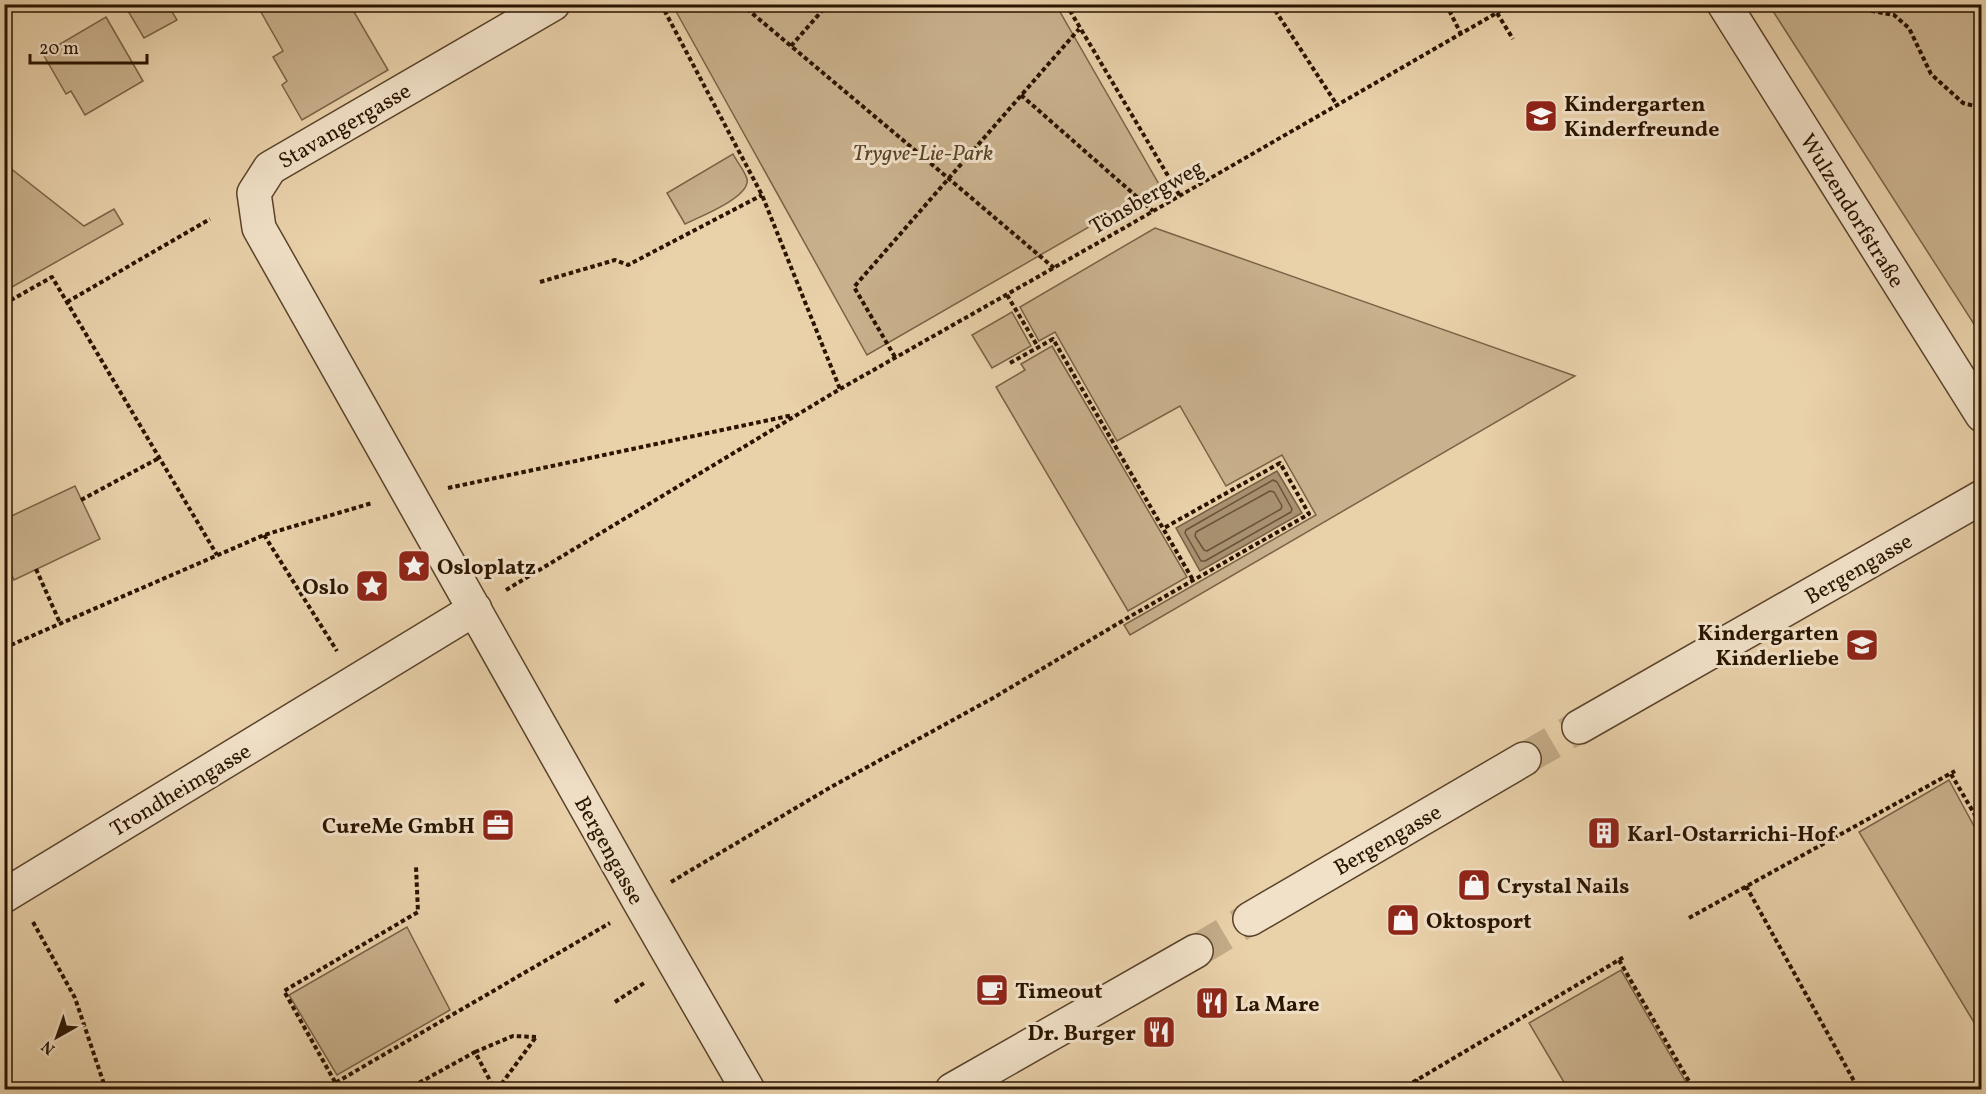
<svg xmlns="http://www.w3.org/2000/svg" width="1986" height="1094" font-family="Vollkorn,serif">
  <rect width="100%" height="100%" fill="#e9d1aa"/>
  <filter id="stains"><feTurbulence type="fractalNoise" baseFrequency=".00333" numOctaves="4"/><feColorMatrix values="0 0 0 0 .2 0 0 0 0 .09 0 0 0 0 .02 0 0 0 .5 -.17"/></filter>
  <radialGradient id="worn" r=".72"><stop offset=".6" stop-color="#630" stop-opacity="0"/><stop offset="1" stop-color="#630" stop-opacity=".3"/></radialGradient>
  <!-- green -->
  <path fill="#c9b18d" stroke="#7a6246" stroke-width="1.5" d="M675,4L1056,5L1160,186L867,355L673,6Z
    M128,5H168L177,20L144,38L125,6Z
    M257,5H350L388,70L302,120L282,85L287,81L273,57L283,51Z
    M1769,5H1981V335Z
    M106,17L143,81L85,115L71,91L66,94L43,54Z
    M733,154C737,162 745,171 747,179C751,197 699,217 685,224L667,193Z
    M5,164L84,226L114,209L123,224L5,291Z
    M1155,228L1575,376L1130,635L1124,625L1316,515L1282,455L1226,486L1180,406L1117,441L1055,332L1039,341L1020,307Z
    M1012,312L1031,346L992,368L972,335Z
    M1052,346L1187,577L1128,611L996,387L1025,370L1021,364Z
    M75,486L100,539L14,580L5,561V519Z
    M1949,780L1981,839V1034L1859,832Z
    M407,927L450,1010L337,1075L289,995Z
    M1621,970L1690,1089H1568L1529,1023Z"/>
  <!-- water -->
  <path fill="#a89170" stroke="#765f43" stroke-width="1.5" d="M1277,471L1302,513L1200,571L1176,528Z"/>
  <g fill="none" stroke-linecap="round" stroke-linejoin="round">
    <!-- shore -->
    <path stroke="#695238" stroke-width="1.5" d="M1273,480L1277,482L1292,509L1291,512L1205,561H1201L1185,533L1186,530Z
      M1270,491L1274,492L1282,506L1281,509L1207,551L1204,550L1195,536L1196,532Z"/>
    <!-- street-tunnel -->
    <path stroke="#c3ab88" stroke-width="33" stroke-dasharray="33 16" stroke-linecap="butt" d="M1524,759L1579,727
      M1196,951L1250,919"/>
    <!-- street casing -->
    <g stroke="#5a432a" stroke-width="36">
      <path id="street" d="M553,4L270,168L254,193L259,228L639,901L748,1090
        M1724,4L1982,415
        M1579,727L1982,497
        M4,896L475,609
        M1250,919L1524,759
        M952,1090L1196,951"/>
    </g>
    <!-- path -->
    <path stroke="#2a1400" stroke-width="4" stroke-dasharray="4.5 3" stroke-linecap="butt" d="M661,4L762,195L840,389
      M741,4L948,178L1054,268
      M1066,4L1180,196
      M1271,4L1337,105
      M1446,4L1461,34
      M1834,4L1894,15L1909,28L1931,74L1963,103L1982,108
      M1497,13L1513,39
      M791,46L828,4
      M1021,95L1153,211
      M1982,162L1978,198L1982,206
      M540,282L615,260L628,265L762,195
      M1007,295L1038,347
      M67,302L210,219
      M4,304L52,277L217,555
      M895,357L854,287L1079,29
      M1010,363L1053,339L1193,580
      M448,488L793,415
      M81,500L159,458
      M264,535L337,651
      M36,569L60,623
      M506,590L840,389L1124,228L1512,4
      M4,648L264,535L372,503
      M1951,774L1982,827
      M671,882L831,787L993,698L1129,617L1309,514L1280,463L1164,528
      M1746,886L1859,1090
      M1689,918L1955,771
      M33,922L75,998L106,1090
      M1619,960L1694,1090
      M615,1002L644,983
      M475,1052L513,1036L536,1037
      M1416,1080L1421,1090
      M335,1082L284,991L418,912L416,867
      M323,1090L610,923
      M406,1090L475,1052L495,1090
      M497,1090L536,1037
      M1400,1090L1624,957"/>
    <!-- street -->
    <use href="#street" stroke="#f1e1c8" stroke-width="33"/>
  </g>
  <!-- icons -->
  <defs>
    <g id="school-square" transform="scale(1.725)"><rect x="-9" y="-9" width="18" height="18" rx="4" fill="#8f2418" stroke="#f1e1c8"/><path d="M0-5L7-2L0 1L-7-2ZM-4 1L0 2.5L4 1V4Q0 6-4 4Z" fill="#fff"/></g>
    <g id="sight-square" transform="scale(1.725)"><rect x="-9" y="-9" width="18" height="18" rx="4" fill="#8f2418" stroke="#f1e1c8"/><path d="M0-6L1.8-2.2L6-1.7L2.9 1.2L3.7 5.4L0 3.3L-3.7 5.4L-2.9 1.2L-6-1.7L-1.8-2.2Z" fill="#fff"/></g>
    <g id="office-square" transform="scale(1.725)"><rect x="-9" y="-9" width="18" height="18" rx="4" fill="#8f2418" stroke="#f1e1c8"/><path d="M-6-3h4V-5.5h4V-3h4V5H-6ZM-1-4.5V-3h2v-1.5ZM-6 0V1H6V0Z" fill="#fff"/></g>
    <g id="building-square" transform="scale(1.725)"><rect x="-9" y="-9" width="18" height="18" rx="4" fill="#8f2418" stroke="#f1e1c8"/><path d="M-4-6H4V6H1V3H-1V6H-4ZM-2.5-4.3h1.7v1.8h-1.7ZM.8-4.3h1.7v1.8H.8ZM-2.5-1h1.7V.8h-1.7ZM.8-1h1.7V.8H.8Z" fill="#fff"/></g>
    <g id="shop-square" transform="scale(1.725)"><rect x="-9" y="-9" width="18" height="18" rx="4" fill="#8f2418" stroke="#f1e1c8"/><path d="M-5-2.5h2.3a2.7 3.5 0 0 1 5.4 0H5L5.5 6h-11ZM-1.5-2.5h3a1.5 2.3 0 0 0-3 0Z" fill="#fff"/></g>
    <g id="cafe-square" transform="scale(1.725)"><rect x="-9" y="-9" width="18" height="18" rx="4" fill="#8f2418" stroke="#f1e1c8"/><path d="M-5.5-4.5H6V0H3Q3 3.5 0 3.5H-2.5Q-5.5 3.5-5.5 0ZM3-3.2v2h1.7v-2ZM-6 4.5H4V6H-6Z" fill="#fff"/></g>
    <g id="restaurant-square" transform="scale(1.725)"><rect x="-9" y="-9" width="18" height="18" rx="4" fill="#8f2418" stroke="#f1e1c8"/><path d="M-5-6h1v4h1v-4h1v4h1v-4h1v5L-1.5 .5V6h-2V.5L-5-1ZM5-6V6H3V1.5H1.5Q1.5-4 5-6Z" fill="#fff"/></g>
  </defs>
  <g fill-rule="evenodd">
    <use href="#school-square" x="1541" y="116"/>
    <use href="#sight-square" x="414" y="566"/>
    <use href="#sight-square" x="372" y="586"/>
    <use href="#school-square" x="1862" y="645"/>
    <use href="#office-square" x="498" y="825"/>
    <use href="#building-square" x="1604" y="833"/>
    <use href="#shop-square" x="1474" y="885"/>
    <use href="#shop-square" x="1403" y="920"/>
    <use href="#cafe-square" x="992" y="990"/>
    <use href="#restaurant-square" x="1212" y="1003"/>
    <use href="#restaurant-square" x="1159" y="1032"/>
  </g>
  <g text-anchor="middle" stroke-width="6" stroke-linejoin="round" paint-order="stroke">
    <!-- poi labels -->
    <g font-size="22" font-weight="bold" fill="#2a1400" stroke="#f1e1c8" text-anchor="start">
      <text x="1564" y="111">Kindergarten<tspan x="1564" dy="25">Kinderfreunde</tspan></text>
      <text x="437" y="574">Osloplatz</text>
      <text x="349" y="594" text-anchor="end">Oslo</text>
      <text x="1839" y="640" text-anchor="end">Kindergarten<tspan x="1839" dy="25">Kinderliebe</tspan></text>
      <text x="475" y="833" text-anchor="end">CureMe GmbH</text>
      <text x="1627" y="841">Karl-Ostarrichi-Hof</text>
      <text x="1497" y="893">Crystal Nails</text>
      <text x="1426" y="928">Oktosport</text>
      <text x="1015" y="998">Timeout</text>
      <text x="1235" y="1011">La Mare</text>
      <text x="1136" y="1040" text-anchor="end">Dr. Burger</text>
    </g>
    <!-- street labels -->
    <g font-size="22" fill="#2a1400" stroke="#f1e1c8">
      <text transform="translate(344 125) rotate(-30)" y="8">Stavangergasse</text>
      <text transform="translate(1146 196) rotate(-30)" y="8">Tönsbergweg</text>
      <text transform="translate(1853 210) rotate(58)" y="8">Wulzendorfstraße</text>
      <text transform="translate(1858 568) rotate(-30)" y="8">Bergengasse</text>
      <text transform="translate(180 789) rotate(-31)" y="8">Trondheimgasse</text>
      <text transform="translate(1387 839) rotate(-30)" y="8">Bergengasse</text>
      <text transform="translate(610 850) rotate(61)" y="8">Bergengasse</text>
    </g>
    <!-- park labels -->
    <g font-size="22" font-style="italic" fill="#5a432a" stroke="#f1e1c8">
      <text x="923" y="160">Trygve-Lie-Park</text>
    </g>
  </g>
  <!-- margin -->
  <rect width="1986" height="1094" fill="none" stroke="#e9d1aa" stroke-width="24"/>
  <rect x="6" y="6" width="1974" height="1082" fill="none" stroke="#2a1400" stroke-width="3"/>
  <rect x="12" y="12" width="1962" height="1070" fill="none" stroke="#2a1400" stroke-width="1.5"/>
  <!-- north arrow -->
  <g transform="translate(57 1037) rotate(220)" stroke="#f1e1c8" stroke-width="4.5" paint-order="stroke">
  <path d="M0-4.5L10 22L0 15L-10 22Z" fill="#2a1400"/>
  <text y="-9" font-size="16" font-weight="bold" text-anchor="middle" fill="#2a1400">N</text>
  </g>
  <!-- scale -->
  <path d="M30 54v9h117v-9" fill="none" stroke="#2a1400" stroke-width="3"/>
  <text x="39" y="54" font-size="18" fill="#2a1400" stroke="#f1e1c8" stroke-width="4.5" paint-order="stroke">20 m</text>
  <rect width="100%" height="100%" filter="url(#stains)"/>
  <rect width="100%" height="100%" fill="url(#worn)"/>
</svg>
